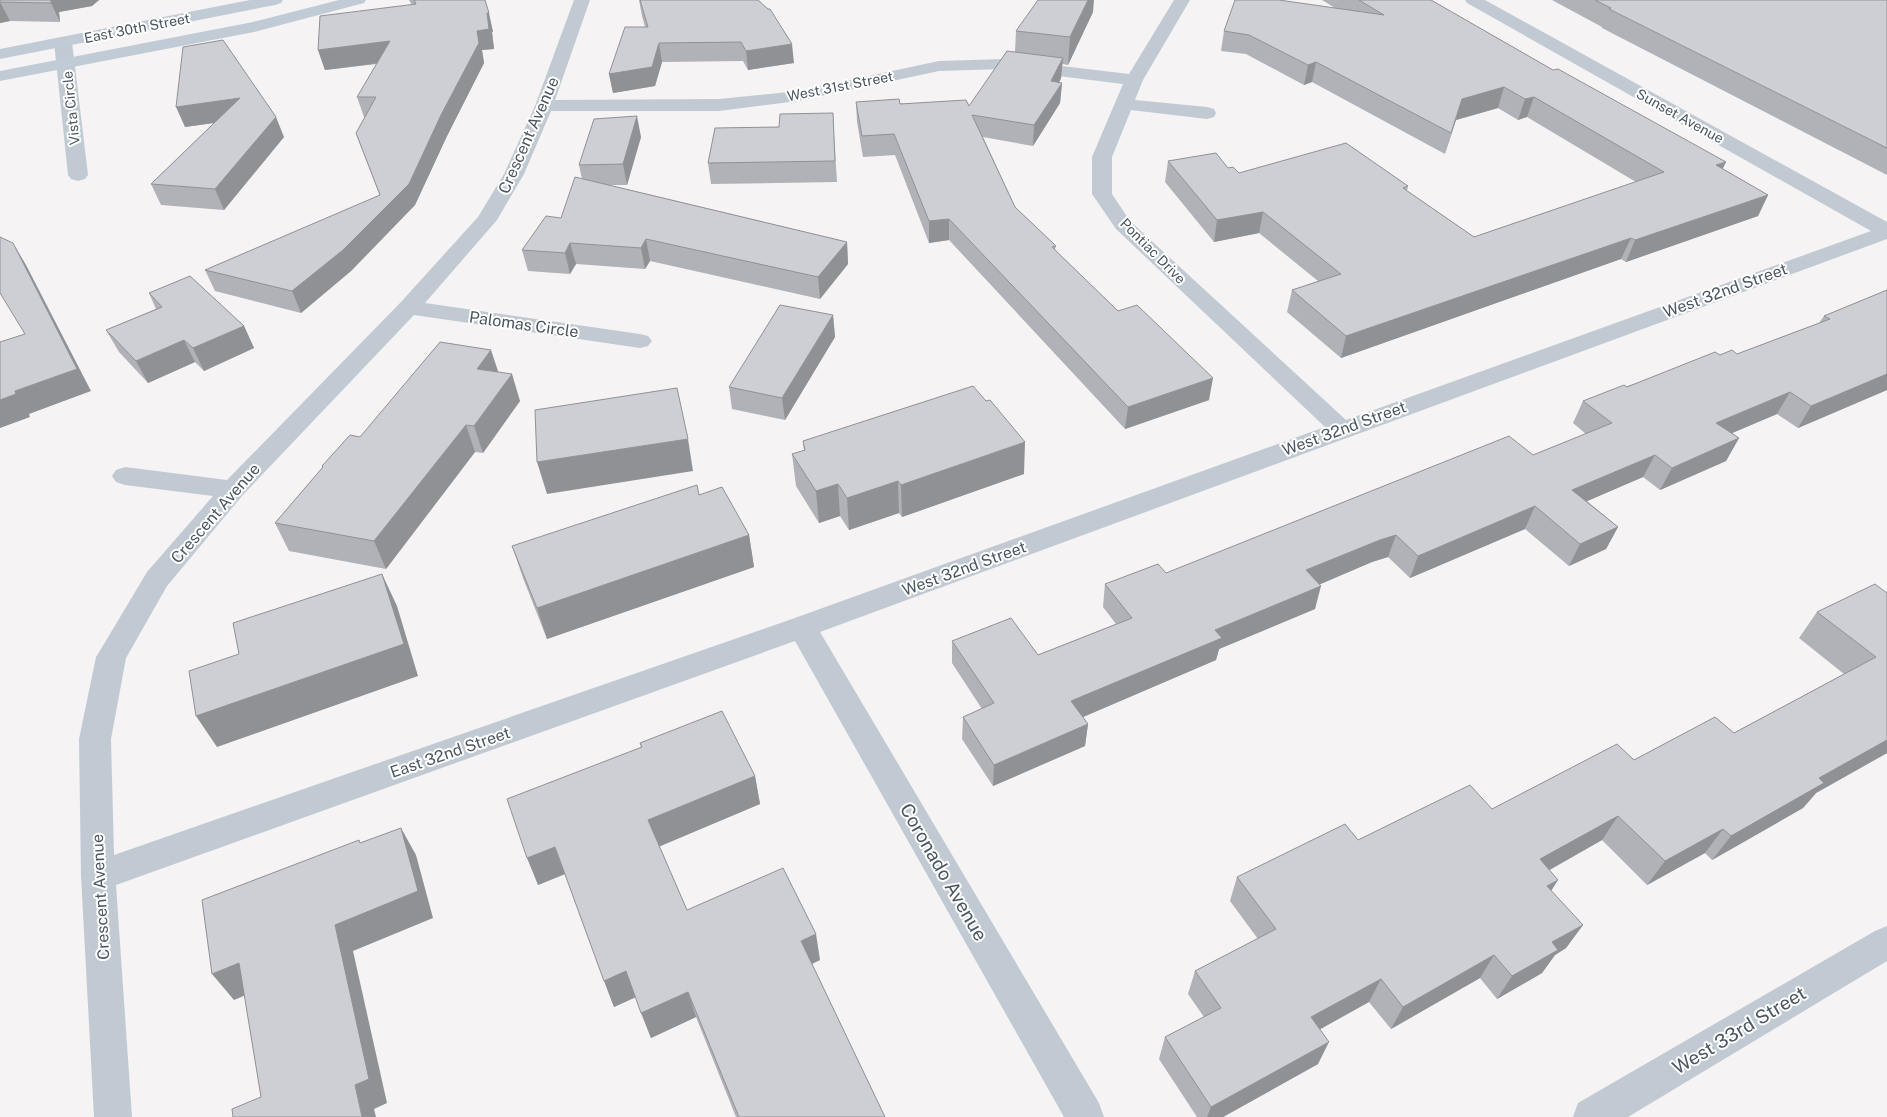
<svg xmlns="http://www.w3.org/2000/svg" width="1887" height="1117" font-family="'Public Sans',sans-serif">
  <rect width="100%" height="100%" fill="#f5f3f3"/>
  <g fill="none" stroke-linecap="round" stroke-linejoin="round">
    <!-- minor -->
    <path fill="#c1cad2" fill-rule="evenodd" d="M574,0H590L555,100L719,99L798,91L939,61L1003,59L1129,74L1174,0H1190L1143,80L1135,100L1207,107L1214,109L1216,113L1214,117L1207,119L1131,110L1112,157V194L1130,221L1346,420L1871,231L1467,3L1465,0H1485L1887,222V239L820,632L1099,1103L1104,1117H1064L795,641L116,885L132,1117H94L81,876L79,739L96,657L101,649L147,572L213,496L125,485L116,482L112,476L116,470L125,467L227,480L401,302L478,217L504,174L535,106ZM1003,69L1123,84L1092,157V194L1116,229L1325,427L792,619L114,855L111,739L126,658L167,586L242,496L414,315L640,348L648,346L652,341L648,336L640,334L425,303L497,220L524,174L551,111H719L798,101L939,71Z
      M63,37L69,38L72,42L88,175L85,179L78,181L71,179L68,175L54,42L57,38Z
      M1887,926V961L1628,1117H1573L1578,1103L1875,931Z"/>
    <!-- secondary -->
    <path fill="#c1cbd6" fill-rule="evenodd" d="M250,0H283L281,3L275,5L0,59V49Z
      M339,0H366L364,3L254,32L0,81V71L253,22Z"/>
  </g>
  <!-- wall -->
  <path fill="#b0b2b7" d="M99,0L92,6L59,12L60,22L10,21L0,23V2Z
    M409,0H485L493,32H492L494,49L482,50L484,63L447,136L415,205L351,271L301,313L215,291L205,270L380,196L356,133L365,117H364L357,97L377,64L325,70L318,50L412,5Z
    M639,0L794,63L748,70L743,61L662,62L655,86L613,93L609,74L645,27L642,16Z
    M1322,0H1431L1768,195L1758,216L1626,262L1621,259L1341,358L1287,312L1292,290L1318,281L1259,233L1214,242L1165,182L1168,161L1228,168L1239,173L1408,186L1407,191L1474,237L1636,182L1527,117L1518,120L1498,108L1456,120L1445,154L1312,82L1304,85L1246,54L1221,51L1224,31L1335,8Z
    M1552,0H1887V175L1602,28V27Z
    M1093,12L1068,65L1062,64L1061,78L1059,83H1062L1060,103L1033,146L983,137L1015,207L1056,246L1055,250L1209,400L1125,429L949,240L929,243L895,155L863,157L857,122L856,102L969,106L1015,52L1016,31Z
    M183,47L284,137L224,210L161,205L151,184L214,123L185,127Z
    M779,127L834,134L837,182L711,184L708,163Z
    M641,137L627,185H609L847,242L848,264L820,299L650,261L645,269L576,264L570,274L528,271L522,250L561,218L582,179L579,165Z
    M1887,290V390L1798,428L1777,414L1732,433L1739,438L1726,461L1660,490L1643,477L1587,501L1618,527L1606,549L1569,566L1525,529L1410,578L1388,557L1372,562L1319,584L1315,609L1219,649L1216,660L1083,717L1088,724L1085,746L993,786L962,739L963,717L982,709L952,663V641L1038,655L1116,624L1103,607L1105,584L1166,573L1533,455L1586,434L1573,423L1583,401L1720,355L1737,354L1819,323L1824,316Z
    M149,293L244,326L254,348L204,371L195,362L148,383L119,352L106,330L156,309Z
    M833,315L835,337L785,420L732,409L729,387Z
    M498,372L520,401L483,453L475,452L386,569L289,551L275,523L322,468V466L360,437Z
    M803,441L1024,474L902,517L899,513L849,530L840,516L819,523L796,486L792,454L804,451Z
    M699,495L749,535L754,567L547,639L523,578L512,546Z
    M1887,593V753L1816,793L1803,808L1712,860L1705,853L1647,885L1602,840L1549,870L1551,891L1583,925L1566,948L1555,955L1542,973L1497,999L1480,978L1391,1029L1369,1002L1319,1029L1318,1064L1223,1117H1197L1159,1059L1165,1037L1204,1017L1188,994L1195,971L1258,939L1230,901L1237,877L1358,840L1492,809L1634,760L1734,733L1844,674L1799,638L1817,612Z
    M640,743L755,776L760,804L659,846L687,910L820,960L812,964L885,1117H736L696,1017L651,1038L636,997L614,1007L565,874L538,885L641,748Z"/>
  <!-- shaded-wall -->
  <path fill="#909195" d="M51,0H99L92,6L59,12L60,22L51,3Z
    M1088,0H1094L1093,12L1068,65L1070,37Z
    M0,2L10,21L0,23Z
    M487,13H489L493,32H492L494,49L482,50L484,63L447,136L415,205L351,271L301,313L292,291L409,184L477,31Z
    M390,41L396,61L325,70L318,50Z
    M659,43L662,62L655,86L613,93L609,74Z
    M792,44L794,63L748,70L746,51Z
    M1063,58L1061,78L1052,98L1062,83L1060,103L1033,146L1034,125L1051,81Z
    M1316,62L1312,82L1304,85L1308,65Z
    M1504,87L1498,108L1456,120L1445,154L1462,99Z
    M1534,97L1527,117L1518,120L1525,99Z
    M240,98L249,118L185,127L176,107Z
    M637,116L641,137L627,185L623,164Z
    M276,117L284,137L224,210L215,189Z
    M1726,162L1716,183V165Z
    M1768,195L1758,216L1626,262L1635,240Z
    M1263,212L1259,233L1214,242L1217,220Z
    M949,219V240L929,243V221Z
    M1631,238L1621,259L1341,358L1346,336Z
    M646,239L650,261L645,269L641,248Z
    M847,242L848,264L820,299L818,277Z
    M13,243L26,265L91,391L29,414L30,417L0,428V400L15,391L77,369Z
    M570,243L576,264L570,274L565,253Z
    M833,315L835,337L785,420L782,398Z
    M244,326L254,348L204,371L193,348Z
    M184,340L195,362L148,383L136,361Z
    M491,350L500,377L477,369Z
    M512,374L520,401L483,453L474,426Z
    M1887,374V390L1798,428L1811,406Z
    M1213,378L1209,400L1125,429L1128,407Z
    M1790,392L1777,414L1704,445L1716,423Z
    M466,425L475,452L386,569L374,541Z
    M1739,438L1726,461L1660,490L1672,468Z
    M688,439L693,471L547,494L537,462Z
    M1025,442L1024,474L902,517L901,485Z
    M1655,455L1643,477L1562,512L1572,490Z
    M898,481L899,513L849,530L847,498Z
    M838,484L840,516L819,523L816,491Z
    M1535,506L1525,529L1410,578L1418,556Z
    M1618,527L1606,549L1569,566L1580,544Z
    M749,535L754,567L547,639L537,608Z
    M1396,535L1388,557L1372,562L1300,593L1306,570L1380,540Z
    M382,574L397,606L418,676L217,747L196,716Z
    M1321,586L1315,609L1219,649L1216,660L1069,723L1071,701L1215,630Z
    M1088,724L1085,746L993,786L994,765Z
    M1887,740V753L1816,793L1803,808L1712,860L1731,836L1819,778Z
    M755,776L760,804L656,848L648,820Z
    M1618,816L1602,840L1525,884L1540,859Z
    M401,828L416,855L433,918L353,951L387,1103L374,1109L376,1117H362L355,1085L335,925Z
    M1723,829L1705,853L1647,885L1665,861Z
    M555,847L565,874L538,885L527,858Z
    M1558,880L1543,904L1547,886Z
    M1583,925L1566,948L1555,955L1542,973L1497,999L1512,976L1552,942Z
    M816,934L820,960L805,967L801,941Z
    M1494,955L1480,978L1391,1029L1403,1007Z
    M239,963L260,989L234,1000L212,974Z
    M626,971L636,997L614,1007L604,981Z
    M1381,979L1369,1002L1301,1040L1311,1017Z
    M688,992L696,1017L651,1038L641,1013Z
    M1329,1042L1318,1064L1223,1117H1207L1211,1107Z"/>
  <!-- building -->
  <path fill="#cdcfd5" stroke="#909195" d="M0,0H51V3L0,2Z
    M414,0H485L489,13H487L489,29L477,31L479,43L441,115L409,184L343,250L292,291L205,270L380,195L356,133L376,97H357L390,41L318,50L320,16L416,4Z
    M640,0H758L768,9H770L792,44L746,51L741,42L659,43L652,67L609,74L625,27H648Z
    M1038,0H1088L1070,37L1016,31Z
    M1235,0H1279L1384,15L1359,0H1431L1553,70L1558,69L1726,162L1716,165L1768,195L1635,240L1631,238L1346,336L1292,290L1341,274L1263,212L1217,220L1168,161L1216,153L1228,168L1233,167L1239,173L1346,143L1408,186L1403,188L1474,237L1664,172L1534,97L1525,99L1504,87L1462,99L1451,133L1316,62L1308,65L1249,35L1224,31Z
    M1595,0H1887V148L1609,9L1611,8Z
    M223,40L276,117L215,189L151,184L240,98L176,107L183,47Z
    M1007,51L1063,58L1051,81L1062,83L1034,125L972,115L1015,207L1056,246L1052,247L1118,311L1137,305L1213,378L1128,407L949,219L929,221L894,134L862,136L856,102L899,99L900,104L966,100L969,106Z
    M833,113L835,161L708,163L715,128L779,127L780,114Z
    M637,116L623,164L579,165L594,119Z
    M575,177L847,242L818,277L646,239L641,248L570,243L565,253L522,250L546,216L561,218Z
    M0,237L13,243L77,369L15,391L16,394L0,400V342L25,334L0,293Z
    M190,276L244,326L193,348L184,340L136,361L106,330L162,307L149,293Z
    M1887,290V374L1811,406L1790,392L1716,423L1739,438L1672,468L1655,455L1572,490L1618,527L1580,544L1535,506L1418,556L1396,535L1380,540L1306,570L1321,586L1215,630L1222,638L1071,701L1088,724L994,765L963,717L994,703L952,641L1011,618L1038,655L1132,618L1105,584L1158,564L1166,573L1509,436L1533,455L1612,423L1583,401L1624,385L1627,387L1715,352L1720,355L1732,350L1737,354L1830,319L1824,316Z
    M780,305L833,315L782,398L729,387Z
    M440,342L491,350L477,369L512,374L474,426L466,425L374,541L275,523L323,467L322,466L350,435L360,437Z
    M973,386L986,401L990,400L1025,442L901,485L898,481L847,498L838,484L816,491L792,454L805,450L803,441Z
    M677,388L688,439L537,462L535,410Z
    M697,485L699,495L722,487L749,535L537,608L512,546Z
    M382,574L404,644L196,716L189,671L239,654L233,623Z
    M1875,584L1887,593V740L1819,778L1824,783L1731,836L1723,829L1665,861L1618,816L1540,859L1558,880L1547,886L1583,925L1552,942L1558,950L1512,976L1494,955L1403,1007L1381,979L1311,1017L1329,1042L1211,1107L1165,1037L1221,1008L1195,971L1276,929L1237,877L1345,824L1358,840L1470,785L1492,809L1617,744L1634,760L1715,717L1734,733L1876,657L1817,612Z
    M722,711L755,776L648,820L687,910L783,868L816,934L801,941L885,1117H739L688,992L641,1013L626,971L604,981L555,847L527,858L507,799L642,747L640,743Z
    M401,828L418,891L335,925L369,1079L355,1085L362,1117H233L232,1109L261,1097L239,963L212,974L202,900L359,840L360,843Z"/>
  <g text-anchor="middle" stroke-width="4" stroke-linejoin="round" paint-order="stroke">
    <!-- far-street labels -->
    <g font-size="14" fill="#4a5661" stroke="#fff">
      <text transform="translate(137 28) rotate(-11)" y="5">East 30th Street</text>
      <text transform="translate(840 86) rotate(-11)" y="5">West 31st Street</text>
      <text transform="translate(71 108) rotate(-96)" y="5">Vista Circle</text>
      <text transform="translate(1680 116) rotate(29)" y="5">Sunset Avenue</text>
      <text transform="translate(1153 251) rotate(45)" y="5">Pontiac Drive</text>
    </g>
    <!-- street labels -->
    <g font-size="16" fill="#4a5661" stroke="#fff">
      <text transform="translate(528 135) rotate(-66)" y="6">Crescent Avenue</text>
      <text transform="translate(1725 290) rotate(-20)" y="6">West 32nd Street</text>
      <text transform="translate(524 324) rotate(8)" y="6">Palomas Circle</text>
      <text transform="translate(1344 428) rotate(-20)" y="6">West 32nd Street</text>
      <text transform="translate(215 513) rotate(-49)" y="6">Crescent Avenue</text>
      <text transform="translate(964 568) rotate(-20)" y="6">West 32nd Street</text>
      <text transform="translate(450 752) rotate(-19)" y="6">East 32nd Street</text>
      <text transform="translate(100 897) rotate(-93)" y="6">Crescent Avenue</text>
    </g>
    <!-- near-street labels -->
    <g font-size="19" fill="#4a5661" stroke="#fff">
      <text transform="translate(944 872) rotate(60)" y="7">Coronado Avenue</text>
      <text transform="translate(1739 1030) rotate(-31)" y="7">West 33rd Street</text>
    </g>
  </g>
</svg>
